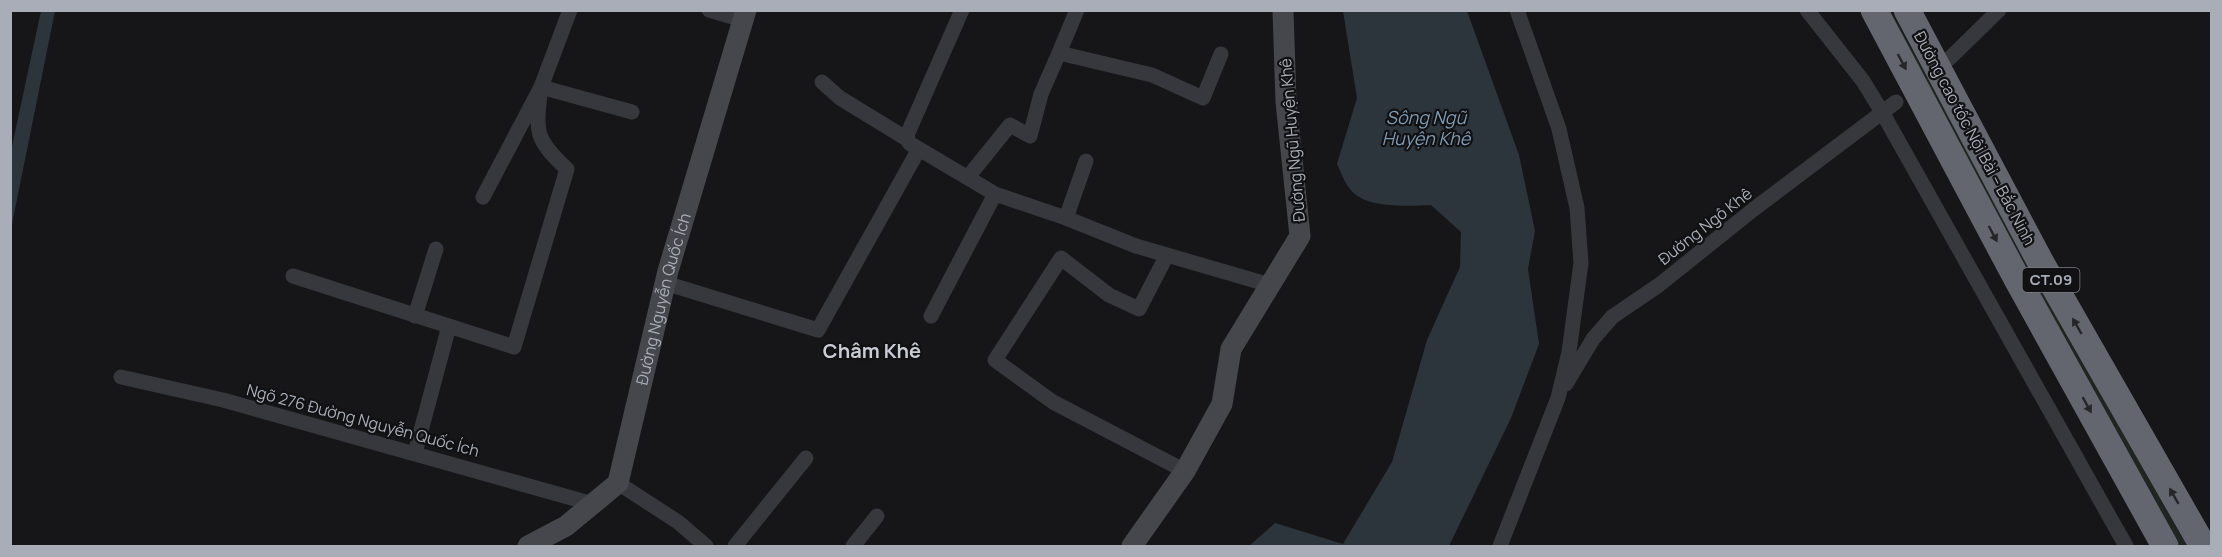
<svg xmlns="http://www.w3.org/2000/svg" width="2222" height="557" font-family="Manrope,sans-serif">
  <rect width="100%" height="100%" fill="#161618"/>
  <!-- green -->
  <path fill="#1e261f" d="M1882,11H1891L2043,291L2187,546H2177Z"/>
  <!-- water -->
  <path fill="#2c353c" d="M41,11H55L11,229V151Z
    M1343,11H1467L1519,155L1535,231L1528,269L1539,344L1511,418L1449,546H1249L1275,523L1343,544L1392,462L1427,340L1460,267L1461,232L1431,205C1410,206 1364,209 1350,189C1344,182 1341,172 1337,164L1357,98Z"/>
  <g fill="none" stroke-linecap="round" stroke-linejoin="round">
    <!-- street -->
    <path stroke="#37383d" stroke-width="15" d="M709,10L743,20
      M962,10L907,135L909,143L995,194L1066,218L1136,246L1270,285
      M1077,10L1059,53L1152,75L1203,98L1221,54
      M1807,10L1863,81L1882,112L2126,546
      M1949,59L1999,10
      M822,82L840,98L907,139
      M968,177L1010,125L1030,136L1041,94L1059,53
      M483,197L541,87L570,10
      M1066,218L1086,161
      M1167,255L1139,309L1109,295L1061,258L995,360L1053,402L1185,471
      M293,276L514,347L567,169C533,138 536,130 541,87L632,112
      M665,283L818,330L919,149
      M415,316L436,249
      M931,316L995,194
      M121,377L223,400L593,504
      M1566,384L1593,339L1612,317L1659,285L1754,209L1896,102
      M415,453L449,326
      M618,483L678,522L706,546
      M735,546L806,458
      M853,546L877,516
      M1500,546L1558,398L1569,352L1581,263L1577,208L1559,129L1517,10"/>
    <!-- secondary -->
    <g stroke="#45474d" stroke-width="21">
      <path id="s1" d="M528,546L566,526L618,483L668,271L746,10"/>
      <path d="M1132,546L1185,471L1222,404L1231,349L1300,236L1286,102L1283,10"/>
    </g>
    <!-- highway -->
    <path stroke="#63666e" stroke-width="27" d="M1874,10L2017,279L2165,546
      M1907,10L2041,263L2203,546"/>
  </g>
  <!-- one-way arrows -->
  <defs><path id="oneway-solid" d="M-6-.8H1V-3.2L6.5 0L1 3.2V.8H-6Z" transform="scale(1.5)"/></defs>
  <g fill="#26262a">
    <use href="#oneway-solid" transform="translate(1902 62) rotate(62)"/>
    <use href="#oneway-solid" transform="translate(1993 234) rotate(62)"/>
    <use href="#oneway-solid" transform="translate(2077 326) rotate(-120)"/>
    <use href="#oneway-solid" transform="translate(2087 405) rotate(61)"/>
    <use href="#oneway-solid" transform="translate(2174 496) rotate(-120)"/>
  </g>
  <g text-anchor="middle" stroke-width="4.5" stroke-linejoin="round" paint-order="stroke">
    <!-- shield labels -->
    <rect fill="#111113" stroke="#7b7e86" stroke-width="1.5" x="2022.5" y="268" width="57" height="24" rx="4.5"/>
    <g font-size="15" font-weight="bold" fill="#a8adb8">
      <text x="2051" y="285">CT.09</text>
    </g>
    <!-- street labels -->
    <g font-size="16" fill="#a8adb8" stroke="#111113">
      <text transform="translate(1975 138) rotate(62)" y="6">Đường cao tốc Nội Bài – Bắc Ninh</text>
      <text transform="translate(1292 140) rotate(-95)" y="6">Đường Ngũ Huyện Khê</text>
      <text transform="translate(1705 226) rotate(-38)" y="6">Đường Ngô Khê</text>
      <text dy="6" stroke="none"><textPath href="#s1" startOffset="300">Đường Nguyễn Quốc Ích</textPath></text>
      <text transform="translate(363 420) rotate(15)" y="6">Ngõ 276 Đường Nguyễn Quốc Ích</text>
    </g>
    <!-- water labels -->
    <g font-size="18" font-style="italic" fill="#7f9bb3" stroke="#111113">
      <text x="1426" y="124">Sông Ngũ<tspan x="1426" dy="21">Huyện Khê</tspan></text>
    </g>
    <!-- quarter labels -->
    <g font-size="20" font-weight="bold" fill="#c9ccd4" stroke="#111113">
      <text x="872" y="358">Châm Khê</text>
    </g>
  </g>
  <!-- border -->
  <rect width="2222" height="557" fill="none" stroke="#a8adb8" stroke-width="24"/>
</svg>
